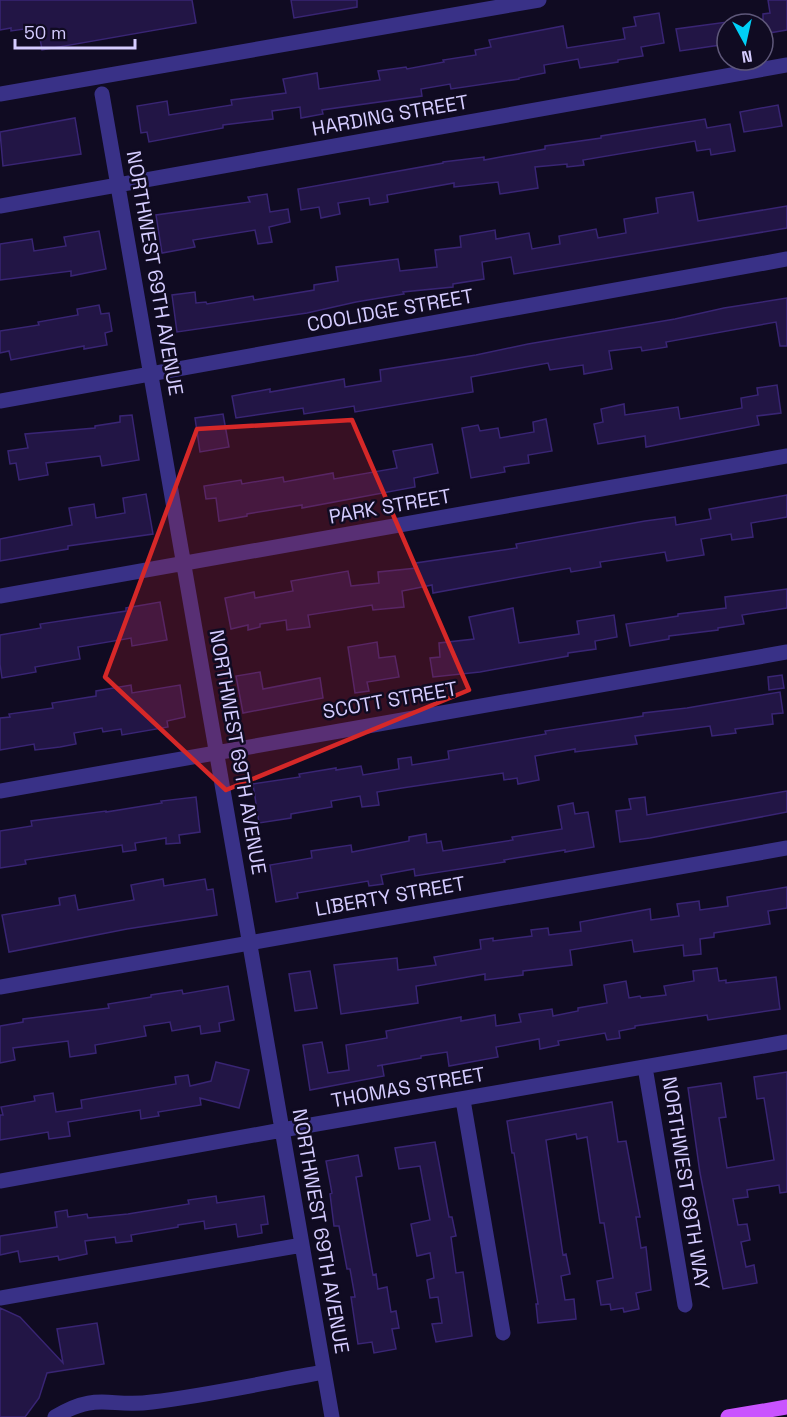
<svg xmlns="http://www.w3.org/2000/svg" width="787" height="1417" font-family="'Space Grotesk',sans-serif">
  <rect width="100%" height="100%" fill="#100b22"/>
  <!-- building -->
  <path fill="#221545" stroke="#392574" stroke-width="1.5" d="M0,0H192L196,23L42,50L38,27L11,31V28L0,30Z
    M291,0H357V7L294,18Z
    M768,0H787V30L763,34V14L770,13Z
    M659,13L664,43L641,47L643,56L618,60V62L580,68L578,59L544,65L545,73L519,78V79L451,89L450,84L421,89L422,96L322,110L323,114L301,118L300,107L272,111L273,119L223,125V128L149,142L147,132L141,133L137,106L167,101L169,115L232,105L231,100L286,93L283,79L317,73L319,89L380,80L378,71L406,67L407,69L444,62L443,60L476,55L475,50L491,47L489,40L563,26L567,48L625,39L623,28L636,26L634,17Z
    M727,22V44L680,51L676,29Z
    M778,105L782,126L744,132L740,112Z
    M75,118L81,154L3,166L0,132Z
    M705,119L707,128L730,124L735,151L711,155L710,149L697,151L695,141L583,160L584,165L567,167V164L535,167L538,188L500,194L498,182L454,187V183L387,195L388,202L370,205L369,198L338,203L340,214L321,218L319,207L301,210L298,189L443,163V162L484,157V160L545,149V146L601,138V136Z
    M693,192L698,221L787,206V228L514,274L511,257L482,262L484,279L453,284V287L403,292L404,294L356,302L307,313L177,332L172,295L195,292L196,303L206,302L207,304L253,296L254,300L314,290V285L338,281L336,267L398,259L400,271L437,267L435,250L461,247L460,236L495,230L496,239L529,233L532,249L560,244L559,236L596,229L598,238L626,233L624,219L658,213L656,198Z
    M267,194L270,212L288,209L290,222L269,227L272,242L258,244L255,230L193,240L195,247L162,253L156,215L250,202L248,197Z
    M99,231L106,269L71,276V271L0,280V244L32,239L34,251L66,246L64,237Z
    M787,298V346H780L776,322L666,342L667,347L642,351L641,347L609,351L612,369L584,374L583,365L550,370L548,363L471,377L473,392L355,412L354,406L304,414L303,408L236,418L232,396L270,389V392L344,379L345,387L381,381L380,370L476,355L528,344L675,319L724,308Z
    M99,305L101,314L109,313L112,331L105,333L107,345L84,349V346L11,360L9,351L0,353V331L39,325L38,322L78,315L77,309Z
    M777,385L781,413L757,416L759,425L646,447L645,436L598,444L594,424L603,422L601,409L624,404L625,415L678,407L680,419L742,408L741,398L758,395L757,388Z
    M223,414L229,447L200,452L195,418Z
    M132,415L139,460L102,466L100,456L46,463L48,475L19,480L16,463L10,464L8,451L28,448L25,434L95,428V426L120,422V416Z
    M546,419L552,451L528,455L529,463L504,467L505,472L471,478L462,428L478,425L480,431L498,428L500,438L534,432L533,422Z
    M432,444L438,473L414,478L415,487L302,508V505L247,514V516L219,521L216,498L206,499L204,486L241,480L242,484L283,477L284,482L333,473L334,479L397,468L393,451Z
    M146,494L153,534L68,546V549L0,561V539L72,525L69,508L94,504L96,518L125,513L123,498Z
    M787,495V517L751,523L753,537L732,540L731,534L701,539L704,555L667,561L665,552L600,562L601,567L571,572L570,568L433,593L432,585L402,591L404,607L373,610L372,605L308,615L310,627L287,630L286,620L260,624V627L248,630V625L231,629L225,598L254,592L255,598L293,591L291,581L348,571L351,586L379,583L378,572L417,568L416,563L517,548L516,544L645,521L675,517L676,525L711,519L709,509Z
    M787,589V608L742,615L744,624L718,628V630L669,636V639L630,646L626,624L678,616V614L726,608L725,597Z
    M160,602L167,640L132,646L131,638L78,647L80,659L35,667L36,672L2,678L0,664V635L41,628L40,624L126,611V608Z
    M513,608L519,643L579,634L577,621L614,615L617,637L595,641L596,649L568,653V656L480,672L433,677L430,658L440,657L439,643L474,639L469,617Z
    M377,642L379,658L395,656L399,677L367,682L369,691L355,693L348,647Z
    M260,672L263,689L320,678L323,698L243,713L236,676Z
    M782,675L784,688L769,690L768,677Z
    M131,685L132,693L180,685L185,717L167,721L168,727L122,735L121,729L103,732L102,728L74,733L76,744L60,747L35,750L34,744L0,750V718L10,717L9,714L53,708L52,703L96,696V691Z
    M780,692L783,713L772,714L773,724L735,729L736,733L712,736L710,726L635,736L637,744L575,752V749L535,756L539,780L518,784L517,778L504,780L503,773L402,788L377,792L379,805L362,807L360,796L331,801L332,807L291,814V818L259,823L253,784L300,777L299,774L336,768V770L361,766L363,775L399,769L398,759L411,757L412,765L449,759L448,751L546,734L545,731L643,716V713L687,708Z
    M787,791V812L650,838L620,842L616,811L631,809L629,799L645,797L647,815Z
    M196,797L200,832L179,835L180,843L166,844V838L135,843L136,850L123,852L122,845L25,860L26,864L0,868V831L32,826L31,821L106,811V812L162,803L161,801Z
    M573,803L575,814L588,812L594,847L565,852V850L504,860L505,862L415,876L414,869L381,875L383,884L369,886L368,881L297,893L298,898L276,902L270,865L312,858L311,851L351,845L352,852L409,841V837L426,834L427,843L441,841L443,851L513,840L512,837L562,829L558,806Z
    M163,879L164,886L205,879L207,890L213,889L217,915L127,929L9,952L2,915L60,905L59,898L75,895L78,910L134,900L131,885Z
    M787,887V908L768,911L770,924L714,933V937L700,939L701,954L684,956L683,945L634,952L632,940L570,950L572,965L523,971V975L485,980V974L416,986L418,1003L341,1014L334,965L397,958L398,970L436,965L434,957L481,949L480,940L493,938V941L532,936L531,930L548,928L549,935L581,931L580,922L650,909L651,920L679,916L677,904L699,901L700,910L728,906L727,897Z
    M717,968L719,981L726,980V983L776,977L780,1009L708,1020L707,1015L635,1026V1028L619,1031L620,1038L607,1040L605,1033L558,1041L559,1045L540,1049L539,1039L496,1047L498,1057L449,1066L447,1052L421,1056V1058L377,1066L382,1065L384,1076L310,1090L303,1045L322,1042L328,1073L349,1070L346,1045L387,1038L386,1031L461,1017V1021L495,1015L496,1026L521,1022L519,1014L552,1009L553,1016L578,1011V1008L607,1003L604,985L626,981L629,998L640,996L641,998L666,995L664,986L694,981L693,971Z
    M310,971L317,1008L295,1011L289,974Z
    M228,986L234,1020L219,1023L220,1031L201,1034L200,1026L172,1031L170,1022L144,1026L146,1036L95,1045L96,1053L70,1057L68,1041L13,1048L15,1060L0,1063V1026L23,1022V1019L109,1008L108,1004L151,997V995L182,990L183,994Z
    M216,1062L249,1070L239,1108L200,1098L201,1105L158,1112L159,1116L141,1119L140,1110L68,1122L70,1136L49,1139L48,1132L0,1140V1115H3L1,1107L35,1101L34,1096L53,1093L56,1112L82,1108L81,1100L176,1084L175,1077L188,1075L190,1086L211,1081Z
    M787,1072V1192L780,1193L779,1185L747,1190L748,1197L733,1199L738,1225L747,1224L750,1240L741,1242L746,1267L754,1265L757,1283L723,1289L700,1173L688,1088L721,1083L726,1117L719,1118L727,1168L774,1160L764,1098L757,1099L754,1077Z
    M612,1102L618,1142L626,1141L640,1217H636L641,1248L646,1247L651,1290L636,1293L639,1309L624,1312L623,1308L611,1310L610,1304L601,1305L597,1281L613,1278L604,1223H600L587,1137L577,1139L576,1134L546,1140L563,1255L566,1254L570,1274L561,1276L565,1300L574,1299L576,1319L538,1323L536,1304H538L514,1153H512L507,1121Z
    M435,1142L449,1217H452L456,1236L451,1237L456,1273L463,1272L472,1336L436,1342L432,1324L442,1323L438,1297L430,1298L427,1280L434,1278L430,1253L417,1256L411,1224L430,1220L420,1166L399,1169L395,1148Z
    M358,1155L362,1176L356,1177L373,1275L376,1274L378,1289L387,1287L391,1312L396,1311L399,1328L392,1329L396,1349L374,1353L372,1342L358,1344L351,1297H355L350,1269H347L339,1226H334L330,1194L332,1193L326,1161Z
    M216,1196L217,1203L264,1196L268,1224L261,1225L262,1233L238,1237L236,1224L205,1229L204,1221L178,1225V1227L131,1235L132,1241L116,1243L115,1237L85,1241L87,1254L59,1260L58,1256L20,1262L18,1251L0,1255V1236L57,1227L55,1212L67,1210L68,1217L87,1214L88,1218L128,1214L189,1204L188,1200Z
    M0,1308L20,1317L63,1363L57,1329L97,1323L104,1364L47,1373L39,1398L25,1417H0Z"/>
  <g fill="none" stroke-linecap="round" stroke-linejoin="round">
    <!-- minor -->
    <path stroke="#393187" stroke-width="15" d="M0,94L539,0
      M102,94L332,1417
      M0,206L787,65
      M0,401L787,259
      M0,596L787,456
      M0,791L787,652
      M0,987L787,848
      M645,1067L685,1305
      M463,1100L503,1333
      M0,1181L282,1130L787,1042
      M0,1298L302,1245
      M55,1417C97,1391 110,1408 152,1402C210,1395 267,1382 324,1372"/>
    <!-- major -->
    <path stroke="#c953ff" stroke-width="15" d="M728,1417L787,1407"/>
  </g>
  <!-- marked area -->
  <path fill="#d62828" fill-opacity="0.2" stroke="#d62828" stroke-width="4.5" stroke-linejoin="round" d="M352,420L469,690L226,790L105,677L197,429Z"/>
  <g text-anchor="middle" stroke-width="5" stroke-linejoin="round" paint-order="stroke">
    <!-- street labels -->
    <g font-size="20" fill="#d5ccff" stroke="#100b22">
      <text transform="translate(390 115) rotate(-10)" y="7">HARDING STREET</text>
      <text transform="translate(155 273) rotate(80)" y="7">NORTHWEST 69TH AVENUE</text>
      <text transform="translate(390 310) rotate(-10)" y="7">COOLIDGE STREET</text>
      <text transform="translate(390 506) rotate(-10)" y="7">PARK STREET</text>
      <text transform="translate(390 700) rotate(-10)" y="7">SCOTT STREET</text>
      <text transform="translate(238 752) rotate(80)" y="7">NORTHWEST 69TH AVENUE</text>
      <text transform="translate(390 896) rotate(-10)" y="7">LIBERTY STREET</text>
      <text transform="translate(408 1087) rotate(-10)" y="7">THOMAS STREET</text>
      <text transform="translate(686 1183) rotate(81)" y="7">NORTHWEST 69TH WAY</text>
      <text transform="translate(321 1231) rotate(80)" y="7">NORTHWEST 69TH AVENUE</text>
    </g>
  </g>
  <!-- north arrow -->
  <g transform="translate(745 42) rotate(172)"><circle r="28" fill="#100b22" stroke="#5f587a" stroke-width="1.5"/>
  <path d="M0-4.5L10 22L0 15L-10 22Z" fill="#00d0f7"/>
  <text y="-9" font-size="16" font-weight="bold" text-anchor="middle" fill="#d5ccff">N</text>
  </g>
  <!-- scale -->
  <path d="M15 39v9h120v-9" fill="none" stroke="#d5ccff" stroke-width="3"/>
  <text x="24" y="39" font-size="18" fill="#d5ccff" stroke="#100b22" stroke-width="4.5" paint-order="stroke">50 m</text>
</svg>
